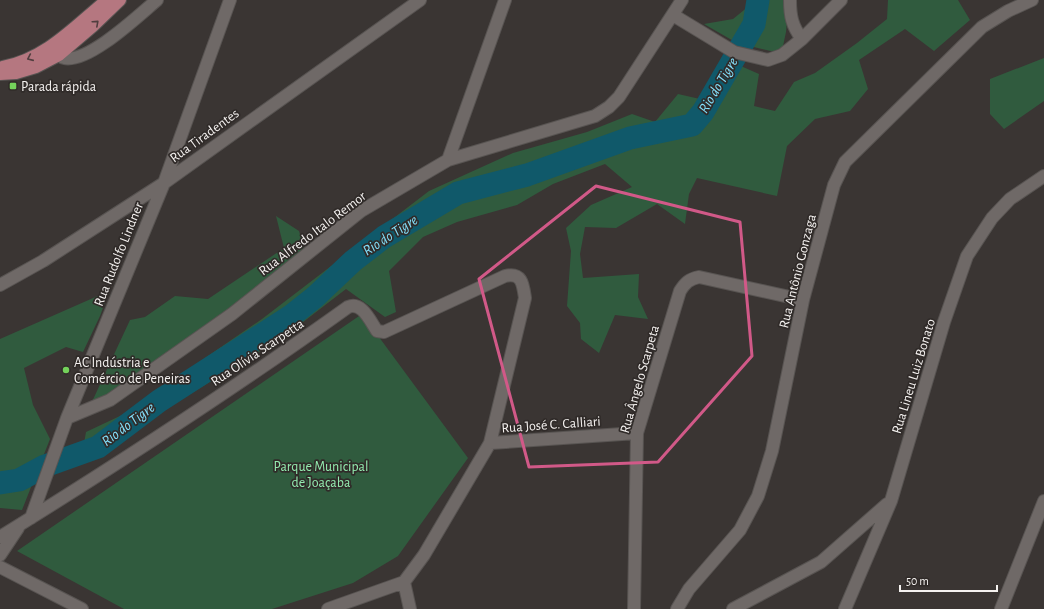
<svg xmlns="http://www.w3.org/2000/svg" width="1044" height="609" font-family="'Alegreya Sans',sans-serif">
  <rect width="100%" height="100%" fill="#3a3533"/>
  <!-- green -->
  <path fill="#305b3e" d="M750,0H789L786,32L783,46L775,52L737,43L704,24L733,19L749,6Z
    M888,0H958L970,20L934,51L905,29L859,60L868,89L850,111L815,119L787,146L777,196L697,178L689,194L685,224L657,204L616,228L585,227L580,254L583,278L639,274L638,297L648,319L615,315L599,353L581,339L580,323L567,306L571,251L566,228L591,205L632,187L605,164L553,184L517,205L457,222L423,237L389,271L396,312L385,317L346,289L285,336L81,461L86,432L122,415L262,319L429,191L513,153L587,132L632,114L655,122L678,94L700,99L727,60L759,74L754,106L775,111L794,82L815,73L857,43L887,19Z
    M1044,58V101L1004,129L990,114V79Z
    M276,216L299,231L305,252L212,327L90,406L130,320L145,317L175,296L208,299L284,248Z
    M109,291L100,316L83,352L66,347L24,368L33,405L50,439L22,510L0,508V339Z
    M362,314L468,458L398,556L353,583L272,609H124L17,551Z"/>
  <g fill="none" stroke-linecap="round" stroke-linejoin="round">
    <!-- river -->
    <path stroke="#10596a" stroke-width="23" d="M0,483L19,480L45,466L98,447L159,401L291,316L315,297L353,261L384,237L458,193L527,175L630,138L692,125L703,112L754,24L758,0"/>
    <!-- minor casing -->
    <g stroke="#585452" stroke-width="14">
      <path id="minor" d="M790,0C790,16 792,26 802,39
        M673,15L734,52L768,60L782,55L802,39L841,0
        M59,55C61,56 62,58 64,58C88,64 139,15 157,0
        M448,160L505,0
        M0,285L43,261L164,183L420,0
        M67,418L110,400L232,314L361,211L448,160L595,116L609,107L619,97L682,0
        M490,443L637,433
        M31,518L67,418L164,183L230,0
        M0,537C118,464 235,388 348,307C362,301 370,321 377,331L384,332L505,276C522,272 523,284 525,298L490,443L424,555L404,582
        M0,555L18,528
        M0,567L82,609
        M404,582L410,609
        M328,609L404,582
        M634,609L637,433L680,291C685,283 689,279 699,277L803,300
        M677,609L689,589L740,530L758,496L772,451L803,300L834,185L845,162L982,27L1008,11L1032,0
        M733,609L821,562L887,504
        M845,609L891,501L944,322L967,256L992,218L1010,199L1044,176
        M1001,609L1044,501"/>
    </g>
    <!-- major casing -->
    <g stroke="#585452" stroke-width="14">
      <path id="major" d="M3,67C46,59 75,26 107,0
        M0,74L16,73L36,67L59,55L93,26L120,0"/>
    </g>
    <!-- minor -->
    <use href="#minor" stroke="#6f6967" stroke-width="12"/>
    <!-- major -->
    <use href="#major" stroke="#b57780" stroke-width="12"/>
  </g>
  <!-- one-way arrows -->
  <defs><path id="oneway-chevron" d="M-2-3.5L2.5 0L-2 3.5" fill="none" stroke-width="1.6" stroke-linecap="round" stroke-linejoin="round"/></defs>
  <g stroke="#513e3f">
    <use href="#oneway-chevron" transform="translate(96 23) rotate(-42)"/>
    <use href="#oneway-chevron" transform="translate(30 58) rotate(156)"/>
  </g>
  <!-- marked area -->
  <path fill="none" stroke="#d15988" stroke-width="3" stroke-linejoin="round" d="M596,186L740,222L752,356L658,462L529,467L479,279Z"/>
  <!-- markers -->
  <g fill="#74d25b" stroke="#302b29" stroke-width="1.5">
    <rect x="9" y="82" width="8" height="8" rx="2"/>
    <circle cx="66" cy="370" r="4"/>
  </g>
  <g text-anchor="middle" stroke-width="3.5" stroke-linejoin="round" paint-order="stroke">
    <!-- poi labels -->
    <g font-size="14" fill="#f5f2f0" stroke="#302b29" text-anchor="start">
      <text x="21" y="91">Parada rápida</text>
      <text x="74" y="367">AC Indústria e<tspan x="74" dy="16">Comércio de Peneiras</tspan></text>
    </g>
    <!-- street labels -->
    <g font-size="14" fill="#f5f2f0" stroke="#302b29">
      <text transform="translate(204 135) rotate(-36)" y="5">Rua Tiradentes</text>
      <text transform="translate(312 233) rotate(-37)" y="5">Rua Alfredo Italo Remor</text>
      <text transform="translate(118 254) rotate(-68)" y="5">Rua Rudolfo Lindner</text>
      <text transform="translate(797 271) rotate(-76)" y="5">Rua Antônio Gonzaga</text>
      <text transform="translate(257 352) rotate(-34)" y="5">Rua Olívia Scarpetta</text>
      <text transform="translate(913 376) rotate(-73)" y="5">Rua Lineu Luiz Bonato</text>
      <text transform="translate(639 379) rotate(-74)" y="5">Rua Ângelo Scarpeta</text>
      <text transform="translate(551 424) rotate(-4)" y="5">Rua José C. Calliari</text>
    </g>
    <!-- park labels -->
    <g font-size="14" fill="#93ebaf" stroke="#302b29">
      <text x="321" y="471">Parque Municipal<tspan x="321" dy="16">de Joaçaba</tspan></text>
    </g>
    <!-- water labels -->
    <g font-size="15" font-style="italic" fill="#84e1fc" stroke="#302b29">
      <text transform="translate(718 85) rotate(-59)" y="5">Rio do Tigre</text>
      <text transform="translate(390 235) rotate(-33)" y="5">Rio do Tigre</text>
      <text transform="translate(128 424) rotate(-37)" y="5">Rio do Tigre</text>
    </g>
  </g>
  <!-- scale -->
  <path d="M900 585v6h97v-6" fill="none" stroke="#f5f2f0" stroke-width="2"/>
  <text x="906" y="585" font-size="12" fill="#f5f2f0" stroke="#302b29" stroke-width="3" paint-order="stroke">50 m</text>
</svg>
